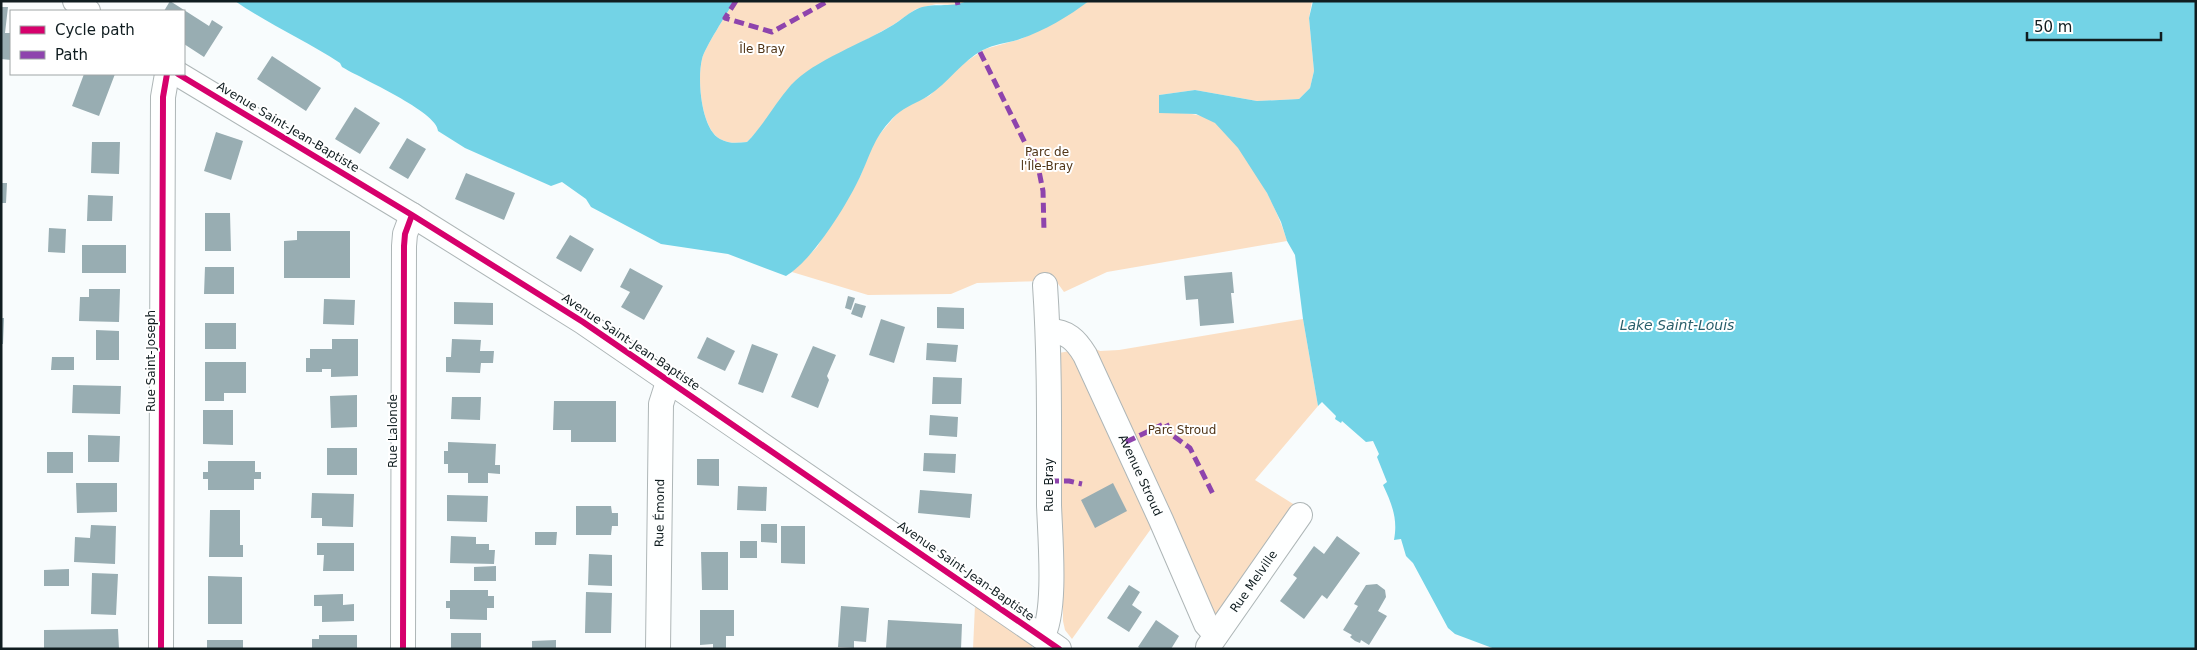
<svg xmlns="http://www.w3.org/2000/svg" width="2197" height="650" font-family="'DejaVu Sans',sans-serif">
  <rect width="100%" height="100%" fill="#f8fcfd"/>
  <!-- green -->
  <path fill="#fbdfc4" d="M734,1H967L958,5L936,4L916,9L893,25L817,67L747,142C737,143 729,144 720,139C701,128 697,79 702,59C705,47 727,14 734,1Z
    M1089,1H1312L1309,18L1314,71L1310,88L1299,99L1257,101L1195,90L1159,95L1160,113C1178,113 1200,111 1216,123C1245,146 1277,206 1287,241L1107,272L1064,292L1056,281H1045L977,283L951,294L868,295L792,272L817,247L860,177L874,141L895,116L907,105L929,96L961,65L985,49L1021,39L1049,25Z
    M1303,319L1318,406L1255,480L1298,507L1216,621L1153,526L1072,639L1065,630L1063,621V595H1060L1059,353L1091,347L1100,351L1119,350Z
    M975,605L1032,644V649H973Z"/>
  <!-- water -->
  <path fill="#73d3e6" d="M235,1H734C727,14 705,47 702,59C697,79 701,129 720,139C729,144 737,143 747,142C764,125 775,103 791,85C814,60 864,43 893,25C900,21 907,14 915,10C932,1 950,9 967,1H1089C1069,16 1044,31 1020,39C1008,43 994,44 983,50C962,61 948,83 928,96C917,103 906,106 896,115C874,136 872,151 860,177C846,206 813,260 786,276L728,254L661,244L591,207L586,199L562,182L551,186L465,148L438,131C438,112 360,78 342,67L340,63C306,41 268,24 235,1Z
    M1313,1H2196V649H1495L1455,634L1448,628L1413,563L1406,556L1401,539L1394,540C1398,519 1392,504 1383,485L1387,482L1377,457L1379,454L1373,441L1366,442L1342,421L1341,423L1335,419L1336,416L1322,402L1318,406L1303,319L1295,255L1287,241L1281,222L1267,193L1238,148L1215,123L1196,114L1159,113V95L1195,90L1257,101L1299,99L1310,88L1314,71L1309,18Z"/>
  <!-- building -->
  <path fill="#98adb2" d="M170,1L209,26L212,20L223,27L204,57L184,44V11H164Z
    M1,7H8L5,33H11V60L1,59Z
    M272,56L321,88L306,111L257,79Z
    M84,74H115L99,116L72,106Z
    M355,107L380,123L360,154L335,139Z
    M216,132L243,141L231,180L204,171Z
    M407,138L426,149L408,179L389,168Z
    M92,142H120L119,174L91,173Z
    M466,173L515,193L504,220L455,199Z
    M1,183H7L6,203H1Z
    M88,195L113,196L112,221H87Z
    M205,213H230L231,251H205Z
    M49,228L66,229L65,253L48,252Z
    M297,231H350V278H284V241L297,240Z
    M570,235L594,249L581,272L556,258Z
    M82,245H126V273H82Z
    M205,267H234V294H204Z
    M630,268L663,286L644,320L621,307L630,292L620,287Z
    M1232,272L1234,293H1231L1234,323L1200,326L1198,299L1186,300L1184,276Z
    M89,289H120L119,322L79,321L80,297H89Z
    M848,296L855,298L851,310L845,308Z
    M324,299L355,300L354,325L323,324Z
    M454,302L493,303V325L454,324Z
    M855,303L866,306L862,318L851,314Z
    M937,307L964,308V329L937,328Z
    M1,318H4L3,344H1Z
    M881,319L905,327L894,363L869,355Z
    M205,323H236V349H205Z
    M96,330L119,331V360H96Z
    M707,337L735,351L725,371L697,358Z
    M332,339H358V376L331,377V369H322V372H306V358H310V349H332Z
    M452,339L481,340L480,351H494L493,363H481L480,373L446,372V357H451Z
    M927,343L958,345L956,362L926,360Z
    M752,344L778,354L763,393L738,384Z
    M813,346L836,355L827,376L829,380L818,408L791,397Z
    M52,357H74V370H51Z
    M205,362H246V393H224V401H205Z
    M933,377L962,378L961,404H932Z
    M73,385L121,386L120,414L72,413Z
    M357,395V427L331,428L330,396Z
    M452,397H481L480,420L451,419Z
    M554,401H616V442H571V430H553Z
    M203,410H233V445L203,444Z
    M930,415L958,417L957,437L929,435Z
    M88,435L120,436L119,462H88Z
    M448,442L496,444L495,465H500V474L488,473V483H468V473H448V464H444V451H448Z
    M327,448H357V475H327Z
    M47,452H73V473H47Z
    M924,453L956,454L955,473L923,471Z
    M697,459H719V486L697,485Z
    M208,461H255V472H261V479H254V490H208V479H203V472H208Z
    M76,483H117V512L77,513Z
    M1113,483L1127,511L1095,528L1081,500Z
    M738,486L767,487L766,511L737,510Z
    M920,490L972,494L970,518L918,513Z
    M312,493L354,494L353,527L322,526V518H311Z
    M447,495L488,496L487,522L447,521Z
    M576,506H611L612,513H618V526H612L611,535H576Z
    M210,510H240V545H243V557H209Z
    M761,524H777V543L761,542Z
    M91,525L116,526L115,564L74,562L75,537L90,538Z
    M781,526H805V564L781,563Z
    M535,532H557L556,545H535Z
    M451,536L476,537V544H489V550H495L494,564L450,563Z
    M1337,536L1360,553L1327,599L1322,595L1304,619L1280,601L1297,578L1293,575L1314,546L1324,554Z
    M740,541H757V558H740Z
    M317,543H354V571H323L324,555H317Z
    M701,552H728V590H702Z
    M589,554L612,555V586L588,585Z
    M496,566V581H474V567Z
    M69,569V586H44V570Z
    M92,573L118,574L116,615L91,614Z
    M208,576L242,577V624H208Z
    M1377,584L1385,590L1386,597L1378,611L1387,616L1369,645L1361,640L1360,643L1355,641L1350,637L1352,635L1343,630L1358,606L1354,604L1366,585Z
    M1129,585L1140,592L1132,605L1142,612L1129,632L1107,618Z
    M450,590H488V596H494V608H487V620L450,619V608H446V601H450Z
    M586,592L612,593L611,633H585Z
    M343,594V605L354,604V621L322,622V606H314V595Z
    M841,606L869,608L866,642L854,641V648L838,647Z
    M700,610H734V636H726V648H713V644L700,645Z
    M888,620L962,624L961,649L886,648Z
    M1156,620L1179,636L1171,649H1141L1138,647Z
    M118,629L119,649H44V630Z
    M451,633H481V649H451Z
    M319,635H357V649H312V639H319Z
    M207,640H243V649H207Z
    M556,640V649H532V641Z"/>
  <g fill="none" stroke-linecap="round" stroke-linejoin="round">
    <!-- minor casing -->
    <g stroke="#aeb6b7" stroke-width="26">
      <g id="minor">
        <path d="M75,1L88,11"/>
        <path d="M178,74L412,215L583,322L1059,649"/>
        <path id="s1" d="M1049,331C1067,331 1076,340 1085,355L1161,520L1206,624L1216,635"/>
        <path d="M1042,637C1057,613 1050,536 1049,505C1049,432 1050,358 1045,285"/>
        <path id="s2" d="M1208,647L1300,515"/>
        <path d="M161,649L163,97L167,74"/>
        <path d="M403,649L404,246L405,234L412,215"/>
        <path id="s3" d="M658,649L661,404L669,379"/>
      </g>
    </g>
    <!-- minor -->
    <use href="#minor" stroke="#feffff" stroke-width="24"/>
    <!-- quiet -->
    <path stroke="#8e44ad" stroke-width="5" stroke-dasharray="10 5" stroke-linecap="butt" d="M736,1L725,18L772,32L828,1
      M957,1L958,5
      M980,52L1039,171L1043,191L1044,231
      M1126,442L1166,423L1172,435L1190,448L1213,494
      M1049,481H1069L1082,484"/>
    <!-- cycleway casing -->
    <g stroke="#fff" stroke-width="9">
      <path id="cycleway" d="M178,74L412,215L583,322L1059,649
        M161,649L163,97L167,74
        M403,649L404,246L405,234L412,215"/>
    </g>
    <!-- cycleway -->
    <use href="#cycleway" stroke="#d6006c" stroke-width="6"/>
  </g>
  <g text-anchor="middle" stroke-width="4" stroke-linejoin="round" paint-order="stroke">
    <!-- park labels -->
    <g font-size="12" fill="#503517" stroke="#fff">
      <text x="762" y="53">Île Bray</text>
      <text x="1047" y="156">Parc de<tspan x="1047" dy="14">l'Île-Bray</tspan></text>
      <text x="1182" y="434">Parc Stroud</text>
    </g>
    <!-- street labels -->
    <g font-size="12" fill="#101d20" stroke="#fff">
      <text transform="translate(288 127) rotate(31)" y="4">Avenue Saint-Jean-Baptiste</text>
      <text transform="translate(631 342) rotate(34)" y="4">Avenue Saint-Jean-Baptiste</text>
      <text transform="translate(151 361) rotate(-90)" y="4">Rue Saint-Joseph</text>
      <text transform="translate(393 431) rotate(-90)" y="4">Rue Lalonde</text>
      <text dy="4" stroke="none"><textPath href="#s1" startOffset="178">Avenue Stroud</textPath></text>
      <text transform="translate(1049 485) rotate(-90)" y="4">Rue Bray</text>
      <text dy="4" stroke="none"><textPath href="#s3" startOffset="136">Rue Émond</textPath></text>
      <text transform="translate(966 571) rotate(35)" y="4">Avenue Saint-Jean-Baptiste</text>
      <text dy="4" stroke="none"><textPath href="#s2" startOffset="80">Rue Melville</textPath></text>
    </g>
    <!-- water labels -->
    <g font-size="14" font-style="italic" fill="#2a5f6b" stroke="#fff">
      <text x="1677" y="330">Lake Saint-Louis</text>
    </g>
  </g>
  <!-- border -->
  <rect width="2197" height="650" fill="none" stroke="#101d20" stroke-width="5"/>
  <!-- legend -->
  <rect x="10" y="10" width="175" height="65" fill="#ffffff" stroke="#9fa5a6"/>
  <rect x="20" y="26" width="25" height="8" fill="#d6006c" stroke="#9fa5a6"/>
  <text x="55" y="35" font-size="15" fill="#101d20">Cycle path</text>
  <rect x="20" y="51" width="25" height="8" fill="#8e44ad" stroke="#9fa5a6"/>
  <text x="55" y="60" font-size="15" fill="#101d20">Path</text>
  <!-- scale -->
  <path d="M2027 32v8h134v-8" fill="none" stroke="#101d20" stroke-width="2.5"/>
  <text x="2034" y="32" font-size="15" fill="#101d20" stroke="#ffffff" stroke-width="4" paint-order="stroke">50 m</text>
</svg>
